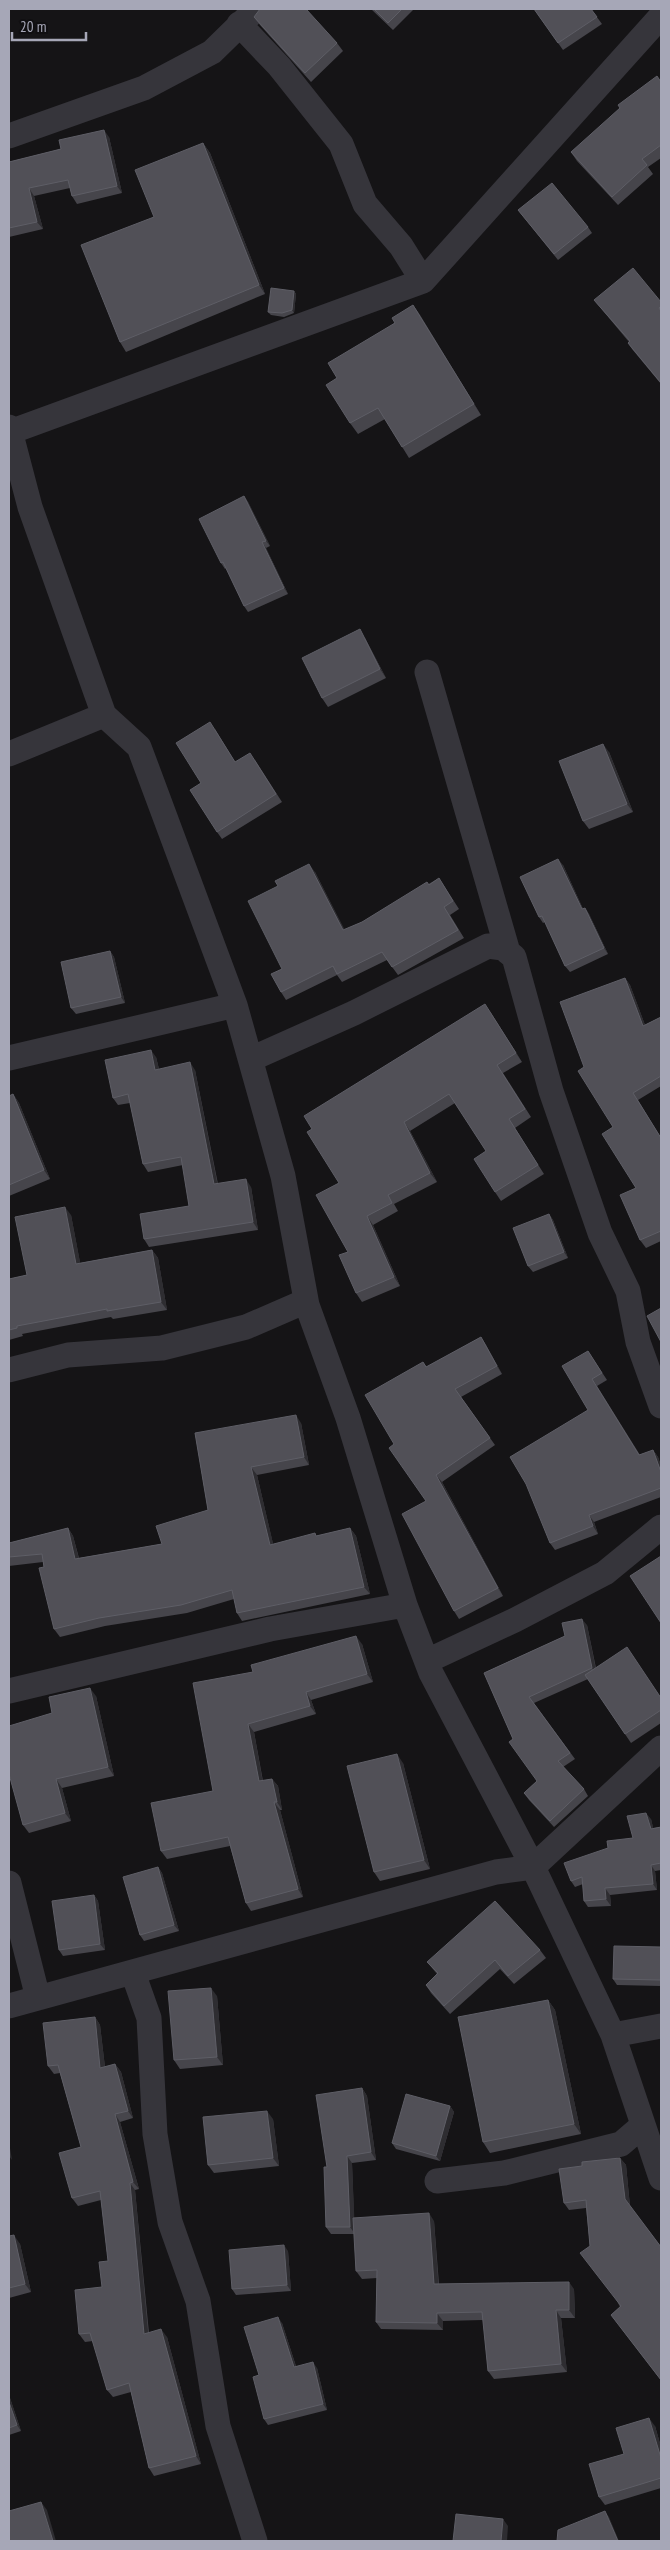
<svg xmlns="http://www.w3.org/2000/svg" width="670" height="2550" font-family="'PT Sans Narrow',sans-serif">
  <rect width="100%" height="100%" fill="#151416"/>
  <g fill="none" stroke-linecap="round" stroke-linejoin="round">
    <!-- minor -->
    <path stroke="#36353b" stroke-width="25" d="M239,24L279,66L341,144L365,204L401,246L423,281
      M9,136L144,88L212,52L256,9
      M9,427L30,507L104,715L139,747L235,1005L283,1176L307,1305L348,1418L405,1605L431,1673L533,1867L613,2035L661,2178
      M10,432L423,281L661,16
      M427,672L508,952
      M9,754L104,715
      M9,1058L235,1005
      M251,1059L354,1013L488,946L503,948L514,957L551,1091L600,1233L628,1291L638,1342L661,1406
      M9,1370L68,1355L162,1348L246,1327L306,1301
      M427,1661L515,1620L605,1573L661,1527
      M9,1691L270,1629L405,1605
      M9,1883L38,1998
      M133,1973L149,2018L155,2134L170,2222L198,2301L218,2426L255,2541
      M9,2006L496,1872L533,1867L661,1748
      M613,2035L661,2026
      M437,2181L504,2173L621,2144L642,2126"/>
  </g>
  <!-- wall -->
  <path fill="#46454b" d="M371,9H414L393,30Z
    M534,9H591L602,24L563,50Z
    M254,17L337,43L343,51L311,82L260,25Z
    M661,82V158L648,167L653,174L618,205L577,161L571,152Z
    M109,137L122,193L77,204L72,196L70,188L34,196L43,229L9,237V162Z
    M203,143L210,153L265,294L126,352L120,342L154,217Z
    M518,210L588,227L592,233L558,260Z
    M294,291L296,294L294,313L284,317L271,315L268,312Z
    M594,300L661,302V384L632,349L628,343L629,342Z
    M413,305L420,315L481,415L409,458L385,419L358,434L350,423L337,378Z
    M244,496L248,502L270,546L266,548L288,594L248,612L244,606L226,568L225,569L221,563Z
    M365,638L386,678L328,707L322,698Z
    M215,729L235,762L255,760L282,802L222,839L217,832L201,783Z
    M609,752L633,812L589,829L583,821Z
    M563,865L583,909L585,908L589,914L608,954L570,972L565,966L545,922L543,923L539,917Z
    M315,872L344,930L362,922L439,878L459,909L450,915L464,938L398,975L387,960L342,982L337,975L286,1000L281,992L282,969Z
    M110,951L114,957L125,1003L76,1014L71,1008Z
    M625,978L630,985L645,1025L661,1017V1086L638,1100L661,1138V1241L646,1248L640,1240L636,1188L613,1127L584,1067Z
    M491,1013L522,1062L503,1073L531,1117L515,1128L544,1174L501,1201L495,1192L486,1151L455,1103L410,1131L437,1182L394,1204L398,1211L373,1225L400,1286L362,1302L356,1293L348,1252L339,1183Z
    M156,1057L159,1069L195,1070L218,1184L251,1187L258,1230L149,1247L144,1239L189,1206L183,1165L148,1172L143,1164L130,1103L118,1105L113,1098Z
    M13,1094L19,1103L50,1179L9,1196V1096Z
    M549,1214L553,1220L568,1258L533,1272L528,1266Z
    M71,1215L80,1263L152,1250L158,1258L167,1310L113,1319L111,1317L22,1334L23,1336L9,1340V1279L27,1275Z
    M481,1337L486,1345L502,1374L461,1397L495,1445L442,1482L503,1596L459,1619L454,1611L426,1501L394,1444L423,1362L427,1367Z
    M588,1351L607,1380L597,1386L640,1455L653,1450L658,1457L661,1466V1497L594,1522L598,1534L555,1550L550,1543L588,1410Z
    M301,1423L309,1465L257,1475L273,1544L317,1536L350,1528L356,1536L370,1594L242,1621L237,1613L234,1599L187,1613L105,1626L60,1637L54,1629L43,1562L9,1566V1543L68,1528L73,1536L79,1558L162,1544L208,1510L195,1433Z
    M587,1625L596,1668L661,1698V1723L631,1743L588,1679L534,1703L575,1759L563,1767L584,1789L588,1796L554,1827L529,1800L524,1793L537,1781L513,1739L484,1673L565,1636Z
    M362,1644L373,1682L311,1700L316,1714L254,1732L263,1781L272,1779L278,1786L282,1810H280L303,1897L251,1911L246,1903L230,1846L167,1859L161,1851L213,1791L253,1672Z
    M96,1696L114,1776L62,1788L71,1821L29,1833L23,1825L52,1713Z
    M403,1763L430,1869L380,1881L374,1872Z
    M651,1819L653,1828L661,1827V1870L655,1871L657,1890L610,1895L611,1906L588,1907L584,1901L583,1884L575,1887L571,1881L608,1848L633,1838Z
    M158,1867L162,1873L179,1931L144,1941L140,1935Z
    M94,1895L98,1901L105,1950L63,1956L59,1950Z
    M661,1947V1986L617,1985L613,1979Z
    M540,1950L546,1958L514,1984L500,1969L450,2014L431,1993L426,1985L437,1974L427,1962Z
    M217,1996L223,2065L180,2069L174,2060Z
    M548,2000L555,2010L581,2134L490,2153L483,2142Z
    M95,2017L100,2025L105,2067L115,2064L121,2072L133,2118L120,2122L139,2189L135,2190L149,2333L167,2337L201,2464L154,2476L149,2468L131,2392L113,2397L107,2390L93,2341L85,2342L79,2334L102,2287L108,2261L101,2200L78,2206L72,2198L81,2147L60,2073L54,2074L48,2066Z
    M362,2088L367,2096L376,2160L352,2163L354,2218L434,2221L439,2284L574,2289L575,2318H561L567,2372L494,2379L488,2371L483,2320L443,2321V2330L381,2329L376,2322L377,2278L362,2279L356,2271L354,2234H331L326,2227L327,2167Z
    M450,2106L454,2112L440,2161L396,2149L392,2143Z
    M273,2119L279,2166L214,2173L208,2165Z
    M620,2158L626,2165L630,2206L661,2247V2380L611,2315L620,2307L590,2246L586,2208L569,2210L564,2203L582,2166Z
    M9,2236L20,2244L31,2292L9,2298Z
    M288,2251L291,2291L236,2295L232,2289Z
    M282,2323L296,2366L317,2368L327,2410L268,2425L264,2419L259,2375Z
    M9,2395L21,2431L9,2435Z
    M655,2426L661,2447V2488L605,2505L599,2497L624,2454Z"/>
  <!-- shaded-wall -->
  <path fill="#2e2d31" d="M104,130L109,137L122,193L117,186Z
    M203,143L210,153L265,294L259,285Z
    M29,188L34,196L43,229L37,222Z
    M294,291L296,294L294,313L292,310Z
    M413,305L420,315L481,415L474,404Z
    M244,496L248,502L270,546L266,541Z
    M262,542L266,548L288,594L284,588Z
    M360,629L365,638L386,678L380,669Z
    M603,744L609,752L633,812L627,804Z
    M558,859L563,865L586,915L582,909Z
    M309,864L315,872L349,938L343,930Z
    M585,908L589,914L608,954L604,948Z
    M110,951L114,957L125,1003L121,997Z
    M625,978L630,985L648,1033L643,1026Z
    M485,1004L491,1013L522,1062L516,1053Z
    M151,1050L156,1057L161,1077L155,1070Z
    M190,1062L195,1070L219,1192L214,1184Z
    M13,1094L19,1103L50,1179L44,1170Z
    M404,1122L410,1131L437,1182L430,1173Z
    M246,1179L251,1187L258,1230L253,1222Z
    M65,1207L71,1215L82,1272L76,1264Z
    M549,1214L553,1220L568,1258L564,1252Z
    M367,1216L373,1225L400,1286L394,1277Z
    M152,1250L158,1258L167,1310L161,1302Z
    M481,1337L486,1345L502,1374L497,1366Z
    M592,1379L597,1386L644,1463L639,1455Z
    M296,1415L301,1423L309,1465L304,1457Z
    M653,1450L658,1457L661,1466V1472Z
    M251,1467L257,1475L275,1552L270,1545Z
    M436,1475L442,1482L503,1596L498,1588Z
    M589,1515L594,1522L598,1534L593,1526Z
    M68,1528L73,1536L81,1567L75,1559Z
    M350,1528L356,1536L370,1594L364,1587Z
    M582,1619L587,1625L597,1675L592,1668Z
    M356,1636L362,1644L373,1682L367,1674Z
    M90,1688L96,1696L114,1776L108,1767Z
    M306,1692L311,1700L316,1714L310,1706Z
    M248,1724L254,1732L264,1789L259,1781Z
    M397,1754L403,1763L430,1869L424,1860Z
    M56,1779L62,1788L71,1821L65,1813Z
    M272,1779L278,1786L282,1810L277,1802Z
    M274,1802L280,1810L303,1897L298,1889Z
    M646,1813L651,1819L655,1835L651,1829Z
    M651,1865L655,1871L657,1890L653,1884Z
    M158,1867L162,1873L179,1931L174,1925Z
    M605,1888L610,1895L611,1906L606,1899Z
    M94,1895L98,1901L105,1950L100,1944Z
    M211,1988L217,1996L223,2065L217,2057Z
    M548,2000L555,2010L581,2134L574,2124Z
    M95,2017L100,2025L106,2076L100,2068Z
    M115,2064L121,2072L133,2118L128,2111Z
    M362,2088L367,2096L376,2160L371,2152Z
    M450,2106L454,2112L440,2161L436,2156Z
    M267,2111L273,2119L279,2166L273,2158Z
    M115,2114L120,2122L139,2189L133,2182Z
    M9,2142L12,2160L9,2156Z
    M347,2156L352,2163L355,2234L350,2227Z
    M620,2158L626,2165L630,2207L625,2199Z
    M130,2183L135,2190L149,2342L144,2334Z
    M429,2213L434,2221L439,2292L434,2284Z
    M14,2235L20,2244L31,2292L25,2284Z
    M284,2245L288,2251L291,2291L287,2285Z
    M569,2282L574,2289L575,2318L569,2310Z
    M556,2310L561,2318L567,2372L561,2364Z
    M437,2313L443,2321V2330L437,2323Z
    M278,2317L282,2323L298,2373L294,2367Z
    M161,2329L167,2337L201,2464L196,2456Z
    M313,2362L317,2368L327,2410L323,2404Z
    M9,2395L21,2431L17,2425L9,2402Z
    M649,2418L655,2426L661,2447V2458Z
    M41,2502L47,2510L56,2541H53Z
    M605,2511L609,2517L619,2541H618Z
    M503,2519L508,2526L507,2541H501Z"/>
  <!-- building -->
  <path fill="#515057" stroke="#5e5e66" d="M260,9H306L337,43L305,73L254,17Z
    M374,9H402L388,23Z
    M534,9H591L597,17L558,43Z
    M657,76L661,82V145L642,159L647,165L612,197L571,152L620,108L618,105Z
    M104,130L117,186L72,196L68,180L29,188L37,222L9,228V162L61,149L59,140Z
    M203,143L259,285L120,342L81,245L154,217L135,170Z
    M552,183L588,227L554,254L518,210Z
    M633,268L661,302V306L659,308L661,311V383L628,343L630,341L594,300Z
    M271,288L294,291L292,310L282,313L268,312Z
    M413,305L474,404L402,447L378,408L350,423L326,385L337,378L328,363L395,323L392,318Z
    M244,496L266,541L262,542L284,588L244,606L223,562L221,563L199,519Z
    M360,629L380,669L322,698L302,658Z
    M210,722L235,762L250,753L276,794L217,832L190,790L201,783L176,743Z
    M603,744L627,804L583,821L559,761Z
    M558,859L582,909L585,908L604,948L565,966L542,916L539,917L520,877Z
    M309,864L343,930L362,922L427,882L429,885L439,878L453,901L444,907L458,930L392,967L382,952L337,974L333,966L281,992L271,974L282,969L248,901L278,886L275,881Z
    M110,951L121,997L71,1008L61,962Z
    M625,978L643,1026L661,1017V1076L633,1093L661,1138V1231L640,1240L620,1195L636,1188L602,1134L613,1127L578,1071L584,1067L560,1002Z
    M485,1004L516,1053L497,1065L525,1109L509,1119L538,1165L495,1192L474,1159L486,1151L449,1094L404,1122L430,1173L388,1195L392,1203L367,1216L394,1277L356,1293L339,1255L348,1252L316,1195L339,1183L307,1132L312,1129L304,1116Z
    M151,1050L155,1070L190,1062L214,1184L246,1179L253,1222L144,1239L140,1214L189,1206L181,1157L143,1164L128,1094L113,1098L105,1060Z
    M13,1094L44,1170L9,1185V1096Z
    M65,1207L76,1264L152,1250L161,1302L107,1311V1309L17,1326V1328L9,1330V1279L27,1275L15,1217Z
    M549,1214L564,1252L528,1266L513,1228Z
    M661,1308V1342L647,1316Z
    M481,1337L497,1366L455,1389L490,1438L436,1475L498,1588L454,1611L402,1514L426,1501L389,1448L394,1444L365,1395L423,1362L426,1367Z
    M588,1351L602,1373L592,1379L639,1455L653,1450L661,1472V1488L589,1515L593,1526L550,1543L526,1484L510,1457L588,1410L562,1366Z
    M296,1415L304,1457L251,1467L270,1545L315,1533L316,1536L350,1528L364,1587L237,1613L232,1590L181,1605L99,1618L54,1629L39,1568L44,1567L42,1554L9,1557V1543L68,1528L75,1559L162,1544L156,1526L208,1510L195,1433Z
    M661,1556V1623L630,1576Z
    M582,1619L592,1668L529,1697L570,1753L558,1761L584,1789L550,1821L524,1793L537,1781L509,1742L513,1739L484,1673L565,1636L562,1623Z
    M356,1636L367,1674L306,1692L310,1706L248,1724L259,1781L272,1779L277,1802H274L298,1889L246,1903L228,1837L161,1851L151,1803L213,1791L193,1683L253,1672L251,1665Z
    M627,1647L661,1698V1710L625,1734L585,1675Z
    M90,1688L108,1767L56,1779L65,1813L23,1825L9,1774V1726L52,1713L49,1697Z
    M397,1754L424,1860L374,1872L347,1766Z
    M646,1813L651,1829L661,1827V1863L651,1865L653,1884L605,1888L606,1899L584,1901L582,1877L571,1881L564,1863L608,1848L607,1841L633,1838L627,1816Z
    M158,1867L174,1925L140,1935L123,1877Z
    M94,1895L100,1944L59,1950L52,1901Z
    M495,1901L540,1950L508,1976L495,1960L444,2006L426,1985L438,1973L427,1962Z
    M614,1946L661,1947V1980L613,1979Z
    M211,1988L217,2057L174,2060L168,1991Z
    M548,2000L574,2124L483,2142L458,2017Z
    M95,2017L100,2068L115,2064L128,2111L115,2114L133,2182L130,2183L144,2334L161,2329L196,2456L149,2468L129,2383L107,2390L90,2333L79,2334L75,2290L102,2287L99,2262L108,2261L100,2191L72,2198L59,2153L81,2147L58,2065L48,2066L43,2023Z
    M362,2088L371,2152L347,2156L350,2227H326L324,2167H327L316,2095Z
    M406,2094L450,2106L436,2156L392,2143Z
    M267,2111L273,2158L208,2165L203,2117Z
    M620,2158L625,2199L661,2247V2380L611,2315L621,2306L580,2253L590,2246L586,2200L564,2203L559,2169L582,2166V2162Z
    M429,2213L434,2284L569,2282V2310H556L561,2364L488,2371L482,2312L437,2313V2323L376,2322L377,2270L356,2271L353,2218Z
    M14,2235L25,2284L9,2288V2236Z
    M284,2245L287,2285L232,2289L229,2250Z
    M278,2317L294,2367L313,2362L323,2404L264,2419L253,2377L259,2375L244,2327Z
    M9,2402L17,2425L9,2428Z
    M649,2418L661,2458V2478L599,2497L589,2464L624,2454L616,2428Z
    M41,2502L53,2541H9V2511Z
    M605,2511L618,2541H557L558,2530Z
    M456,2514L503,2519L501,2541H453Z"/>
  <!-- border -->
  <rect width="670" height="2550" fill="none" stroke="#a6a7b7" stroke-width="20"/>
  <!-- scale -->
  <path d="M12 32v8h74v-8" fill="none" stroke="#a6a7b7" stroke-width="2.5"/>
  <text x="20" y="32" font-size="15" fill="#a6a7b7" stroke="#100f11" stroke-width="4" paint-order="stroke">20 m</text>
</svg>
